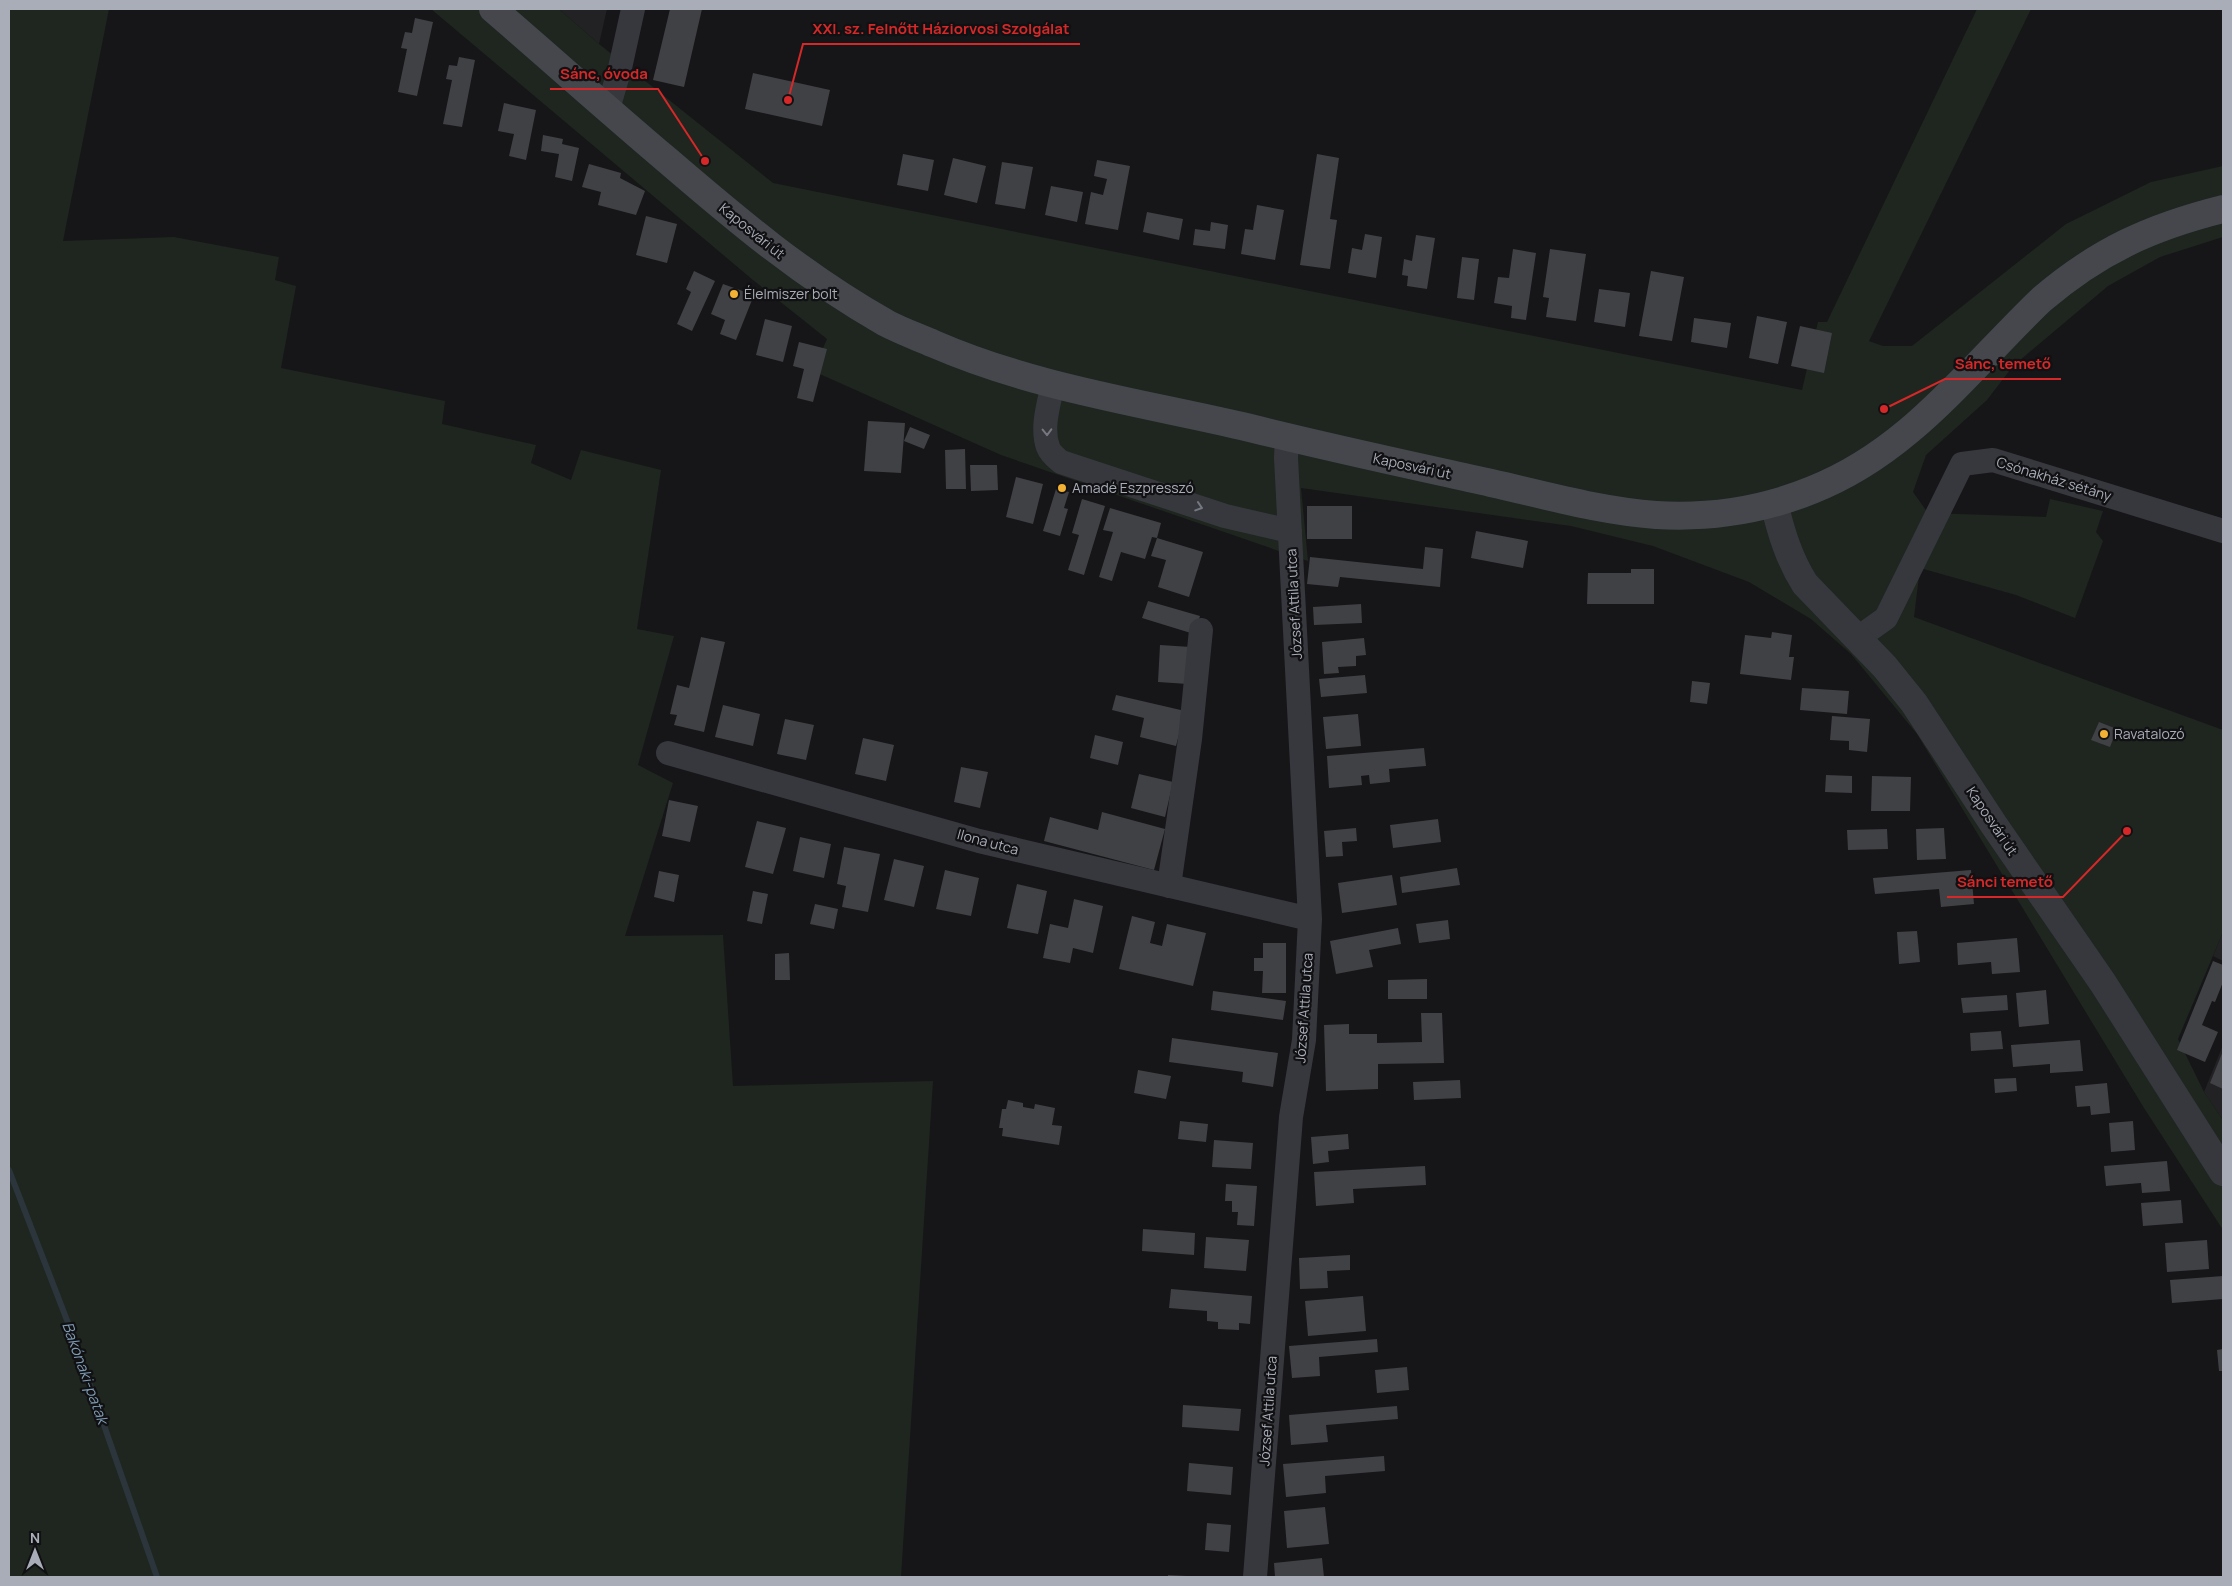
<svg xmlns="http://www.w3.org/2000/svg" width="2232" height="1586" font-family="Manrope,sans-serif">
  <rect width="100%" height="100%" fill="#161618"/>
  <!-- built -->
  <path fill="#222225" d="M559,9H607L599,44Z
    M2223,932V961L2213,956Z
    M2223,1045V1120L2204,1092Z"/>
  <!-- green -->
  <path fill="#1e261f" d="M9,9H109L63,241L174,237L279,257L275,280L296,286L281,368L445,401L442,424L536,445L531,463L571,480L581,450L661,470L637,629L674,636L638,765L673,783L625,936L723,935L733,1086L933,1081L901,1577H9Z
    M431,9H559L599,44L773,183L1802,390L1818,322H1827L1977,9H2031L1869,341L1883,346H1912L2066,224L2151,182L2223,166V237L2160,257L2108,286L2013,366L1987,400L1926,455L1913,492L1928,513L2046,517L2050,499L2103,511L2096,532L2103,541L2075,618L2016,595L1920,568L1914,617L2223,730V932L2178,1039L2204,1092L2223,1120V1230L2144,1108L1917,734L1851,654L1811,619L1749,582L1653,546L1571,526L1301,488L1308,561L1001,455L813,371L827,339L753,280Z"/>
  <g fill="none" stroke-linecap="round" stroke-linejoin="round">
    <!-- stream -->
    <path stroke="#2c353c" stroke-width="6" d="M9,1170L70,1328L157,1577"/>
  </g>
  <!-- building -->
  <path fill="#404145" d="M670,9H702L684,87L653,80Z
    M415,18L433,22L417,96L398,92L407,49L401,48L405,32L412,33Z
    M459,57L475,60L462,127L443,124L452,80L446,79L449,65L457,66Z
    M753,73L830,90L822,126L745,109Z
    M504,103L536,110L526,160L509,156L514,134L498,131Z
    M543,135L563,139L562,144L579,148L572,181L555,177L559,154L541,151Z
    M903,154L934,160L928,191L897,185Z
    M1317,154L1339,158L1330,219L1337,220L1330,269L1300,265Z
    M953,158L986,166L977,203L944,195Z
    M1097,160L1130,166L1118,230L1085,224L1091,192L1103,195L1107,179L1094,176Z
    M1002,162L1033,167L1025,209L995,204Z
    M589,164L621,173L620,178L645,191L636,215L598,205L601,192L582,187Z
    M1051,186L1083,192L1077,222L1045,215Z
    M1257,205L1284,210L1275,260L1241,254L1245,229L1253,230Z
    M1147,212L1183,219L1179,240L1143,232Z
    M646,216L677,224L667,263L636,255Z
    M1211,222L1228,225L1225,249L1193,245L1195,229L1210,231Z
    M1365,234L1382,237L1376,278L1348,273L1352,248L1362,250Z
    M1416,235L1435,238L1427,289L1407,286L1408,276L1402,275L1404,259L1412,261Z
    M1513,249L1536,253L1526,320L1511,318L1512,306L1494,303L1498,277L1509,278Z
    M1550,249L1586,254L1576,321L1546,317L1549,298L1543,297Z
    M1462,257L1479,259L1474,300L1457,298Z
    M694,271L715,281L692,331L677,324L691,292L686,289Z
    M1651,271L1684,277L1672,341L1639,336Z
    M723,284L754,295L736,340L720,334L725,320L711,314Z
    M1599,289L1630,293L1625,327L1594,322Z
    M1757,316L1787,322L1778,364L1749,358Z
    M1694,318L1731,323L1727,348L1691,342Z
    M765,319L792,326L783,362L756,355Z
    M1800,326L1832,333L1824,373L1791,366Z
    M799,342L827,349L813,402L797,398L804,369L793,366Z
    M868,421L905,423L901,473L864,471Z
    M910,427L930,435L924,449L904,441Z
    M965,449L966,489H946L945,450Z
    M970,465H997L998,490L971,491Z
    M1016,477L1043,484L1033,524L1006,517Z
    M1056,489L1069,492L1064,508L1068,509L1060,536L1043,531Z
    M1082,499L1105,506L1084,575L1068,570L1079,535L1072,533Z
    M1307,506H1352V539H1307Z
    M1110,508L1161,523L1157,538L1152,537L1145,559L1121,552L1112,581L1099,577L1113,532L1103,530Z
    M1476,531L1528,541L1523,568L1471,558Z
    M1157,538L1203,552L1189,597L1158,587L1166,560L1151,556Z
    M1425,547L1443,549L1440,587L1340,577L1338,587L1307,584L1310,557L1423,569Z
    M1631,569H1654V604H1587L1588,573H1631Z
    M1148,601L1200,616L1194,634L1142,618Z
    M1361,604L1362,623L1314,625L1313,607Z
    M1772,632L1792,635L1789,657H1794L1791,680L1740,674L1745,635L1771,638Z
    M701,637L725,642L704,732L674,725L677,715L670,714L677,685L689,688Z
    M1364,638L1366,655L1356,656V666L1338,667L1339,673L1324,674L1322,642Z
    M1160,645L1191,647L1188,684L1158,682Z
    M1365,675L1367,693L1321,697L1319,679Z
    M1692,681L1710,683L1707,704L1690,702Z
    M1802,688L1849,691L1847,714L1800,710Z
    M1116,695L1185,711L1176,746L1140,737L1144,718L1112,710Z
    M723,705L760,714L753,746L715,737Z
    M1358,714L1361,746L1326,749L1323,717Z
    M1832,716L1870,719L1867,752L1849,750V741L1830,740Z
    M785,719L814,725L806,760L777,754Z
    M2099,722L2117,729L2110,747L2091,740Z
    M1095,735L1123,742L1118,765L1090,758Z
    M863,738L894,745L886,781L855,774Z
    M1424,748L1426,766L1389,769L1390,782L1370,784L1369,775L1361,776L1362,785L1329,788L1327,756Z
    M961,767L988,772L980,808L954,802Z
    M1139,774L1173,782L1165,817L1131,808Z
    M1826,775L1852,776V793L1825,792Z
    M1872,776L1911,777L1910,811H1871Z
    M669,800L698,806L690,842L662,836Z
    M1102,812L1165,829L1154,870L1044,841L1050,817L1098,830Z
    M1438,819L1441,842L1393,848L1390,825Z
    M757,821L786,828L773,874L745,867Z
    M1356,828L1357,841L1342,842L1343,856L1326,857L1324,831Z
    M1944,828L1946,859L1917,860L1916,829Z
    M1887,829L1888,849L1848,850L1847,830Z
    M800,837L831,844L824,878L793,871Z
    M844,847L880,854L868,912L842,907L846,886L837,884Z
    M894,859L924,866L914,907L884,900Z
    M1457,868L1460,885L1402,893L1400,877Z
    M945,870L979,878L971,916L936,909Z
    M1971,870L1974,904L1941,907L1939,889L1875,894L1873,878Z
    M659,871L679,875L674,902L654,897Z
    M1392,875L1397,905L1342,913L1338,883Z
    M1017,884L1047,891L1038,934L1007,928Z
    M753,891L768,894L762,924L747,921Z
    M1074,899L1103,906L1093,953L1073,948L1070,963L1043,958L1050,924L1068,928Z
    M815,904L838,909L834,929L810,924Z
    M1132,916L1155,922L1150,943L1162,946L1167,924L1206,933L1193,986L1119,969Z
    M1448,920L1450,939L1419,943L1416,924Z
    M1398,928L1401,944L1369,950L1373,967L1336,974L1330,941Z
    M1917,931L1920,962L1899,964L1897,932Z
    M2017,938L2020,972L1992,974L1991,962L1958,965L1957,943Z
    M1263,943H1286V993H1262L1263,971H1254V958H1263Z
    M789,953L790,980H775V954Z
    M2213,961L2223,965V982L2215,1002L2212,1001L2202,1025L2218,1032L2205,1062L2177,1050Z
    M1427,979V999H1388V980Z
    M2046,990L2049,1024L2019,1027L2016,993Z
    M1213,991L1286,1001L1283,1020L1211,1010Z
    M2007,995L2008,1010L1963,1013L1961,998Z
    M1421,1013H1442L1444,1063L1378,1064V1089L1326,1091L1324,1025L1349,1024V1034H1377V1043L1422,1042Z
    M2001,1031L2003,1049L1971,1051L1970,1033Z
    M1172,1038L1278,1053L1273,1087L1242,1082L1243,1072L1169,1062Z
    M2080,1040L2083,1071L2050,1073V1064L2013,1067L2011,1045Z
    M2223,1051V1089L2210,1083Z
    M1138,1070L1171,1076L1166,1099L1134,1093Z
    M2016,1078L2017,1091L1995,1093L1994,1079Z
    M1460,1080L1461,1098L1414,1100L1413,1082Z
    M2107,1083L2110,1113L2091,1115L2090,1106L2077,1107L2075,1086Z
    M1008,1100L1023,1103V1107L1034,1109L1035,1104L1055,1108L1052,1125L1062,1126L1059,1145L1002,1136L1003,1128H999L1002,1109H1006Z
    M1180,1121L1208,1124L1206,1142L1178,1139Z
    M2133,1121L2135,1150L2111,1152L2109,1123Z
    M1348,1134L1349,1149L1328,1151L1329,1162L1313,1164L1311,1137Z
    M1214,1140L1253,1143L1251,1169L1212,1167Z
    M2167,1161L2170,1191L2142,1193L2141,1183L2106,1186L2104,1166Z
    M1425,1166L1426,1185L1353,1189L1354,1203L1316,1206L1314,1172Z
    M1226,1184L1257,1186L1254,1226L1237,1225L1238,1212H1232V1201H1225Z
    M2181,1200L2183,1223L2143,1226L2141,1203Z
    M1143,1229L1195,1233L1194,1255L1142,1251Z
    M1206,1237L1249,1240L1246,1271L1204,1268Z
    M2207,1240L2209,1269L2167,1272L2165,1243Z
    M1350,1255V1270L1327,1271L1328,1288L1300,1289L1299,1258Z
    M2223,1276V1299L2172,1303L2170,1280Z
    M1171,1289L1252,1296L1250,1324L1239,1323V1330L1218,1329V1322L1207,1321V1311L1169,1308Z
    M1363,1296L1366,1331L1308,1336L1305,1301Z
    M1377,1339L1378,1352L1319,1357L1320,1376L1292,1378L1289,1346Z
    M2223,1349V1371H2219L2217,1350Z
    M1407,1367L1409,1390L1377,1393L1375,1370Z
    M1183,1405L1241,1409L1239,1431L1182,1427Z
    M1397,1406L1398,1419L1326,1425L1328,1442L1291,1445L1289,1415Z
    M1384,1456L1385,1471L1325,1476L1326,1493L1286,1497L1283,1464Z
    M1189,1463L1233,1467L1231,1495L1187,1491Z
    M1325,1507L1329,1544L1287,1548L1284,1511Z
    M1207,1523L1231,1525L1229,1552L1205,1550Z
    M1322,1558L1324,1577H1275L1274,1563Z
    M1168,1575L1187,1576V1577H1168Z"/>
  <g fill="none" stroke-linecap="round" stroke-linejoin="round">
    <!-- minor -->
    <path stroke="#37383d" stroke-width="24" d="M608,109L620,68L633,9
      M1053,384C1049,403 1041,428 1048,447C1050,453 1056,458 1061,462L1225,516L1290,531
      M1858,638L1886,618L1962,464L1993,460L2223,531
      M668,753L979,841L1310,919
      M1169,886L1190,739L1201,630
      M1255,1577L1291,1117L1304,1040L1310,919L1286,458L1287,438"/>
    <!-- tertiary -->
    <path stroke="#37383d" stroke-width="28" d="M1774,503C1781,532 1789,559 1805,584L1885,667L1914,703L1994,825L2103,983L2223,1172"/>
    <!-- secondary -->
    <path stroke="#45474d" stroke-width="28" d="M493,9C551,59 608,110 667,160C738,221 803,276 886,323C901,331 918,337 934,344C1035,388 1144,403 1250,428C1330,448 1410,465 1491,483C1545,495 1600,511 1656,515C1708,518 1763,510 1812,490C1909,452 1968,370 2041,300C2098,251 2151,227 2223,209"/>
  </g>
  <!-- one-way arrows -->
  <defs><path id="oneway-chevron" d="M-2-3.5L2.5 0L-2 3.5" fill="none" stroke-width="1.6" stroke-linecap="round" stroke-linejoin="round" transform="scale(1.25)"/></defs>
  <g stroke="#757881">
    <use href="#oneway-chevron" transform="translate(1047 432) rotate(89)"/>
    <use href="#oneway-chevron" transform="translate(1199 507) rotate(18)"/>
  </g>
  <!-- markers -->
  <g fill="#f2b134" stroke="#111113" stroke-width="2">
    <circle cx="734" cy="294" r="5"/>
    <circle cx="1062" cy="488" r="5"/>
    <circle cx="2104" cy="734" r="5"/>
  </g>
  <g text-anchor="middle" stroke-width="4.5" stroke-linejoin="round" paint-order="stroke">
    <!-- street labels -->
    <g font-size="14" fill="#a8adb8" stroke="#111113">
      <text transform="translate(752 231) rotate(39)" y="5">Kaposvári út</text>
      <text transform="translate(1412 466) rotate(12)" y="5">Kaposvári út</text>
      <text transform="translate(2054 479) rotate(17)" y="5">Csónakház sétány</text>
      <text transform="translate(1294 604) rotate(-93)" y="5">József Attila utca</text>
      <text transform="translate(1992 821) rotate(56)" y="5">Kaposvári út</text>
      <text transform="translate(988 842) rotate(15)" y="5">Ilona utca</text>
      <text transform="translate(1304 1008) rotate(-86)" y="5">József Attila utca</text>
      <text transform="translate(1268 1411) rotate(-86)" y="5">József Attila utca</text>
    </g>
    <!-- poi labels -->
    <g font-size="14" fill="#a8adb8" stroke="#111113" text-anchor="start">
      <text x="744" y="299">Élelmiszer bolt</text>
      <text x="1072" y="493">Amadé Eszpresszó</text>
      <text x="2114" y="739">Ravatalozó</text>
    </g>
    <!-- water labels -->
    <g font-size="15" font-style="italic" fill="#7f9bb3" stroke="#111113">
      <text transform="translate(85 1373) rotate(70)" y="5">Bakónaki-patak</text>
    </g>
  </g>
  <!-- callouts -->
  <path fill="none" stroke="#d62828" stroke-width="2" d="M788 100L803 44H1080M705 161L658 89H550M1884 409L1945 379H2061M2127 831L2063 897H1947"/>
  <g fill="#d62828" stroke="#111113" stroke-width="2">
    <circle cx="788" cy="100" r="5"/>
    <circle cx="705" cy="161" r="5"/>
    <circle cx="1884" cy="409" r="5"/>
    <circle cx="2127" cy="831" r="5"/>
  </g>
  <g font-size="15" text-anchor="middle" font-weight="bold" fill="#d62828" stroke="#111113" stroke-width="4.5" stroke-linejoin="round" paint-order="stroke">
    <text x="941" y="34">XXI. sz. Felnőtt Háziorvosi Szolgálat</text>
    <text x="604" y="79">Sánc, óvoda</text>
    <text x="2003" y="369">Sánc, temető</text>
    <text x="2005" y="887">Sánci temető</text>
  </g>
  <!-- border -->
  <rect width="2232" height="1586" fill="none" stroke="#a8adb8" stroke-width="20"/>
  <!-- north arrow -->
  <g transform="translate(35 1551)" stroke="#111113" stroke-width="4" paint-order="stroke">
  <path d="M0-4L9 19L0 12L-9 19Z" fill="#a8adb8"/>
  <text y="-8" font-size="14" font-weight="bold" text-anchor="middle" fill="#a8adb8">N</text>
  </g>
</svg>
